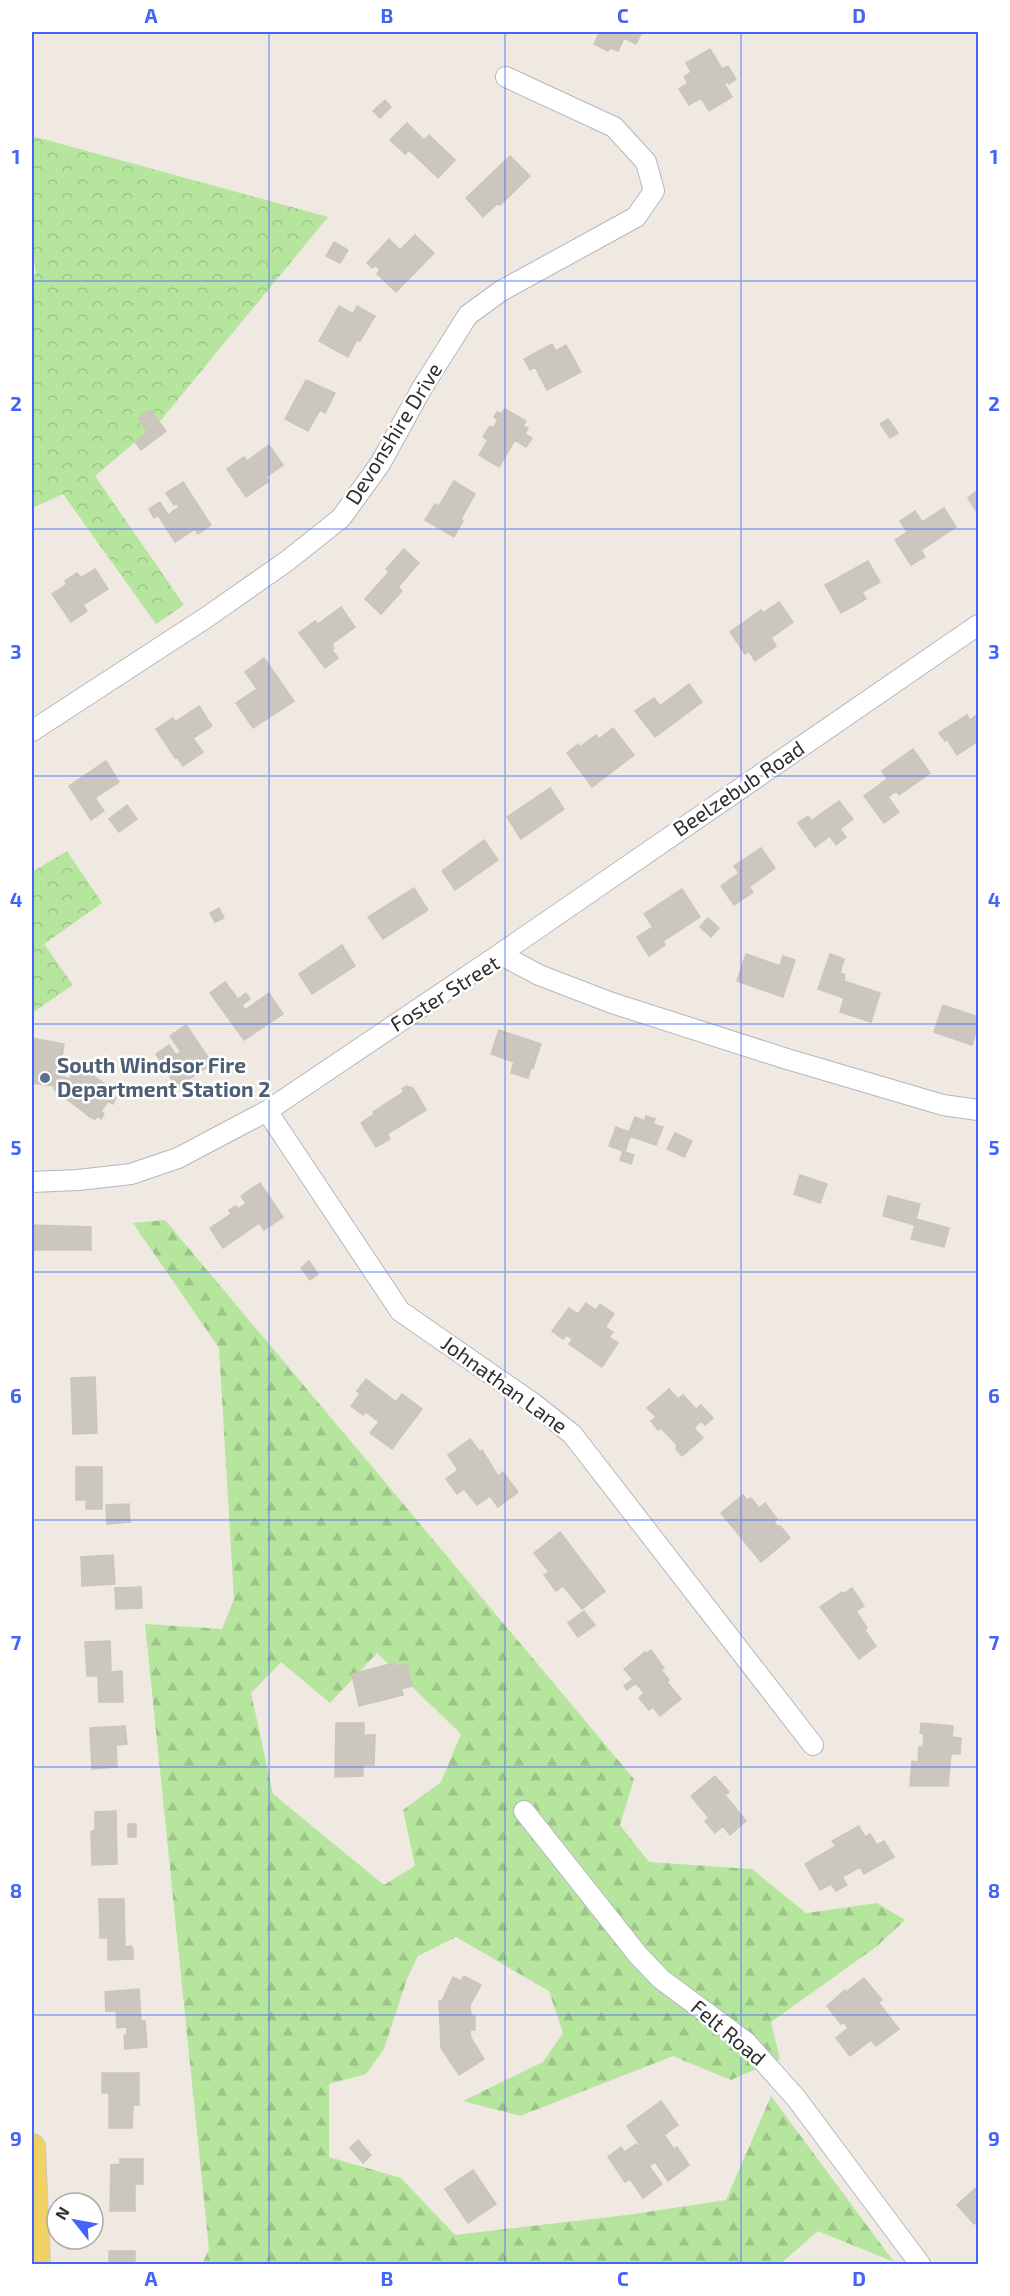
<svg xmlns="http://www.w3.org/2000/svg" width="1010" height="2296" font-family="'Exo 2',sans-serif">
  <defs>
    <pattern id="forest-firs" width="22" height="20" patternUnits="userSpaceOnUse" patternTransform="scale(1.5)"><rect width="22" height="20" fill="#b6e59e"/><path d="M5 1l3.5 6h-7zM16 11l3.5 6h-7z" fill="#9dc588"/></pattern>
    <pattern id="park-crowns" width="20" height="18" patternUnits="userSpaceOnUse" patternTransform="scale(1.5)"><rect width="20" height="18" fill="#b6e59e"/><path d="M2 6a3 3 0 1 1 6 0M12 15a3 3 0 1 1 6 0" fill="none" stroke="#9dc588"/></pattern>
  </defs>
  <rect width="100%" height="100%" fill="#efe9e1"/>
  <!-- forest -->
  <path fill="url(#forest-firs)" fill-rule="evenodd" d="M165,1220L634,1779L620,1825L649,1862L752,1869L806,1913L877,1903L905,1920L876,1947L771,2022L780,2059L731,2080L673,2056L520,2116L463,2101L543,2062L563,2033L549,1991L456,1937L418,1956L407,1979L384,2049L366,2074L329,2084V2157L401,2178L455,2235L627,2215L726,2200L771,2096L894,2262L818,2231L780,2264H202L209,2249L145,1624L222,1629L234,1599L219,1348L133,1223ZM377,1653L461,1734L441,1782L403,1810L415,1866L384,1885L273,1794L251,1693L281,1662L330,1703Z"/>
  <!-- park -->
  <path fill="url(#park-crowns)" d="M32,136L328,217L161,420L95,476L184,605L156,624L63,494L32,508V281L36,273L32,248Z
    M67,851L102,903L44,944L73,985L32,1013V872Z"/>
  <!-- building -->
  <path fill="#cbc7bf" stroke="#cbc5ba" stroke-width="1.5" d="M600,32H642L636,44L624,38L618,51L610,48L608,51L594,44Z
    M710,49L722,69L728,66L736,79L729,84L727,82L724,83L732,97L709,111L701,98L689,105L679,89L688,83L684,77L691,72L686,63Z
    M385,100L391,107L380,118L373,111Z
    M407,123L424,140L429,135L455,160L438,178L409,150L405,154L390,140Z
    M510,156L530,176L500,205L497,204L483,217L466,198Z
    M415,235L434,253L396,292L377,274L380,270L375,265L372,268L367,263L389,239L400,250Z
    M334,242L348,250L340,263L326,256Z
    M339,306L353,314L357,306L375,316L360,341L357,340L348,357L319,341Z
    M552,344L556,351L566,345L581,372L547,390L535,367L530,370L524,359Z
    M306,380L335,393L325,413L320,410L308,431L285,419Z
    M505,409L526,421L523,426L528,428L525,434L532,438L526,447L515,440L499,467L479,455L488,440L483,437L490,426L493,428L498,420L494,417L497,412L501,414Z
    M150,410L166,431L141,450L135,442L148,432L138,418Z
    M888,419L898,433L890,438L880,424Z
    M269,445L283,465L266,477L269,481L246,497L227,469L244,457L247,461Z
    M454,481L475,494L461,519L463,521L454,537L425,520L435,504L439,506Z
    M183,482L211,525L198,534L195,529L175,542L158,515L154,518L149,509L160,502L168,515L179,507L176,503L174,505L166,493Z
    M977,491L978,493V514L968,498Z
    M944,508L956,527L921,550L925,557L911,565L895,540L907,532L900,521L915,511L922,522Z
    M404,549L419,563L398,587L402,591L381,614L365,599L389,572L386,569Z
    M868,561L880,582L862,592L866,599L841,613L825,585Z
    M95,569L108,589L83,605L87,611L71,622L52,594L67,584L65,581L77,573L81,578Z
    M779,602L793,622L771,638L776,646L755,661L749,651L745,654L730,632L761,610L763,613Z
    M341,607L355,627L332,644L334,648L332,650L338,658L325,668L299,633L315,621L318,624Z
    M264,658L294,701L253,728L236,703L257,689L245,672Z
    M689,684L702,702L655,737L635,711L654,698L660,706Z
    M199,706L212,726L193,738L203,752L183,766L177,757L175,758L156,729L173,718L175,722Z
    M978,714V741L957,755L947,739L945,741L939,733L967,715L970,720Z
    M613,728L634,755L592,787L567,753L578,744L580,747L596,735L599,739Z
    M913,749L930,773L899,795L896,791L888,797L899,812L884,823L864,796L887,779L882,771Z
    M106,761L119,782L95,798L104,811L91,820L69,786Z
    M550,788L564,809L521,839L507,817Z
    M839,801L853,819L840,829L846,837L836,845L830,836L815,847L798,823L808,816L811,821Z
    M127,805L137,819L119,832L109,819Z
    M484,840L498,860L455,890L442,871Z
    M761,848L775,868L749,887L753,892L734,905L721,886L739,873L734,866Z
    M414,888L428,910L383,939L368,917Z
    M682,889L700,917L663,941L665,945L649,956L637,937L653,927L644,914Z
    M219,908L224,918L215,922L210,913Z
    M708,918L719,928L711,937L700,927Z
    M342,945L355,966L312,994L299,974Z
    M746,954L780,966L783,956L795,960L783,997L737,981Z
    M830,954L844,959L840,973L845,975L844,981L880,993L871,1022L840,1012L844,998L818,989Z
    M225,982L238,999L246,993L250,999L242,1005L245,1010L269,993L283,1014L244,1040L210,993Z
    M943,1005L978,1017V1025L972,1045L934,1032Z
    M186,1025L212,1063L177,1088L156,1054L169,1045L176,1055L181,1052L170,1036Z
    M499,1030L541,1044L533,1068L531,1067L528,1078L511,1073L514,1062L491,1054Z
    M32,1038L64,1044L58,1081L61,1076L69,1079L79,1065L114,1091L113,1095L116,1098L113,1104L108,1101L101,1111L104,1114L101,1119L98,1116L95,1119L90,1117L54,1089L55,1086L32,1083Z
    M406,1086L413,1088L426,1110L387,1134L390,1139L376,1147L361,1123L374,1114L373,1112L404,1092L402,1089Z
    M646,1116L655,1119L653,1124L663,1127L656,1145L630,1136L625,1152L634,1155L631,1164L620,1160L623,1151L609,1146L616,1127L629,1132L635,1117L645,1121Z
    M675,1133L692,1141L684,1157L667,1149Z
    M800,1175L827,1184L820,1203L794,1194Z
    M260,1183L283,1217L264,1230L259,1223L223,1248L210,1228L231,1214L229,1210L236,1206L238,1209L246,1203L241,1196Z
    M888,1196L920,1204L916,1219L949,1228L944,1247L911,1239L915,1225L883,1216Z
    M32,1225L91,1227V1250H32Z
    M309,1261L318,1274L310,1280L301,1268Z
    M586,1303L596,1310L600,1304L614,1314L605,1327L613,1332L609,1337L618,1343L602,1367L569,1344L573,1339L566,1335L563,1339L552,1331L569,1308L578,1314Z
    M95,1377L97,1433L73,1434L71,1378Z
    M366,1379L396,1402L402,1394L422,1409L392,1449L370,1433L379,1422L366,1412L363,1415L351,1406L360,1394L357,1391Z
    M669,1389L678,1399L683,1395L696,1409L701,1405L713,1418L705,1425L701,1421L694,1428L703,1438L682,1456L676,1449L677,1445L661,1428L658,1430L651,1421L656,1417L647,1408Z
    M470,1439L480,1452L482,1450L498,1476L503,1472L518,1492L498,1507L490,1496L477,1505L464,1489L457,1494L446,1479L458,1470L448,1455Z
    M76,1467H102V1509H86V1500H76Z
    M743,1495L747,1500L751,1498L759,1508L765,1503L777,1519L774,1522L778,1527L780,1526L790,1538L761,1562L721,1513Z
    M129,1504L130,1522L107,1524L106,1505Z
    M560,1532L605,1591L582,1609L563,1586L556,1591L544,1575L549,1572L534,1553Z
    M113,1555L115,1584L82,1586L81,1557Z
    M141,1587L142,1608L116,1609L115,1588Z
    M852,1588L864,1606L856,1611L867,1628L865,1630L876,1646L859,1659L820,1607L842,1592L843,1594Z
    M584,1611L595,1625L578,1637L568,1623Z
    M110,1641L111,1672L122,1671L123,1702H99L98,1676H87L85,1642Z
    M651,1650L664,1668L661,1670L669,1680L667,1682L681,1699L660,1716L653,1707L649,1710L639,1698L644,1693L636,1683L627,1690L624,1686L633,1679L624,1669L645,1652L647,1653Z
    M394,1663L395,1667L407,1664L412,1686L401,1689L403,1695L359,1706L352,1674Z
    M336,1723H364V1735H375L374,1765H363V1776L335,1777Z
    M921,1723L953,1726L952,1737L961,1738L960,1754H951L948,1786H910L912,1761L918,1762L919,1747H923L924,1734L920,1733Z
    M125,1726L127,1744L116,1745L117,1767L92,1769L90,1728Z
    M715,1776L729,1792L725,1795L746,1821L730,1835L723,1826L715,1833L705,1821L709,1818L691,1796Z
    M116,1811L117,1864L92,1865L91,1832L95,1830V1812Z
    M128,1824H136V1837H128Z
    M859,1826L865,1837L870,1834L877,1845L884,1841L894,1857L864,1874L860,1867L842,1877L847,1885L836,1891L831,1884L820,1890L805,1864L836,1846L832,1841Z
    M99,1899H124L125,1947L131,1946L133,1949V1959L108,1960V1938H100Z
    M464,1976L481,1985L470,2005L471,2016H475V2030H470L471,2038L484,2059L459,2075L441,2048L439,2001H442L453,1977L461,1981Z
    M864,1978L882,2000L878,2002L899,2029L876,2046L871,2040L850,2056L836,2038L848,2028L843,2022L841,2024L827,2006L845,1990L846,1992Z
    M139,1989L141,2021H145L147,2047L125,2049L124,2035H127V2027L117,2028L116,2011H106L105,1992Z
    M102,2073H139V2105H133L132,2128H109V2093H102Z
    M661,2101L678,2125L664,2135L674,2149L677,2147L689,2165L668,2181L655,2162L649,2166L662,2184L643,2198L630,2179L625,2182L608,2157L621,2147L624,2152L636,2144L638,2146L640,2145L627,2126Z
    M358,2140L371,2155L363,2163L350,2148Z
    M120,2159H143V2184H135V2211H110L111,2165L120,2164Z
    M473,2170L496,2204L468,2223L445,2189Z
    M978,2186V2221L974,2224L957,2205Z
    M109,2251H135V2264H109Z"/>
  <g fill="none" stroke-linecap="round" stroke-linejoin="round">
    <!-- minor casing -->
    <g stroke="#b4b7c1" stroke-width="22">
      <path id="minor" d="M32,731L207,617L287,561L341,518L380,464L422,388L468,315L501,291L636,217L654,191L646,162L614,127L506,77
        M500,954L978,625
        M267,1111L400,1311L534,1404L572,1434L813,1745
        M32,1182L78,1180L131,1174L178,1158L267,1111L500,954L539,975L612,1003L787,1059L943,1105L978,1110
        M524,1811L638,1955L661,1979L746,2042L796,2098L920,2264"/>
    </g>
    <!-- major casing -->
    <g stroke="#c9c9c9" stroke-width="28">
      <path id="major" d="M32,2147L37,2264"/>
    </g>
    <!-- minor -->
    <use href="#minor" stroke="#fff" stroke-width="20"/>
    <!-- major -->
    <use href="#major" stroke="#f2d163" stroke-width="26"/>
  </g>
  <!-- grid -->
  <path fill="none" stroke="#4264fb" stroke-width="1.5" stroke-opacity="0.55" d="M269,32V2264M505,32V2264M741,32V2264M32,281H978M32,529H978M32,776H978M32,1024H978M32,1272H978M32,1520H978M32,1767H978M32,2015H978"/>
  <!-- markers -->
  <circle fill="#5c6f8a" stroke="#fff" stroke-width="2" cx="45" cy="1078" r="6"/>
  <g text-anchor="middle" stroke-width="5" stroke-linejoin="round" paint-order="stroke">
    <!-- street labels -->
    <g font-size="21" fill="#2e2e2e" stroke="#fff">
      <text transform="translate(394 434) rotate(-58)" y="7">Devonshire Drive</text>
      <text transform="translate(739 789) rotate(-34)" y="7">Beelzebub Road</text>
      <text transform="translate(445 994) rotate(-32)" y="7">Foster Street</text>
      <text transform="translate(504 1385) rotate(36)" y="7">Johnathan Lane</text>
      <text transform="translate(728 2033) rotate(40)" y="7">Felt Road</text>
    </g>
    <!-- service labels -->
    <g font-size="21" font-weight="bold" fill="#4e5e75" stroke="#fff" text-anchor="start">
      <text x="57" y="1073">South Windsor Fire<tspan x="57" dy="24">Department Station 2</tspan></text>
    </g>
  </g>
  <!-- border -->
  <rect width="1010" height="2296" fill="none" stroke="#ffffff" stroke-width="66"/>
  <!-- north arrow -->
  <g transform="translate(75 2221) rotate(301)"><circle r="28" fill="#ffffff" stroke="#ababab" stroke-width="1.5"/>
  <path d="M0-4.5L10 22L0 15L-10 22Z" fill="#4264fb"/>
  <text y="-9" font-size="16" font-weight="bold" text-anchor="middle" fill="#2e2e2e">N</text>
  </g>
  <rect x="33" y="33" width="944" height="2230" fill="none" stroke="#4264fb" stroke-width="2"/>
  <g font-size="20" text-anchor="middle" font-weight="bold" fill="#4264fb">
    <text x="151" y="23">A</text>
    <text x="387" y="23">B</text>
    <text x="623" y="23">C</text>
    <text x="859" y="23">D</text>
    <text x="16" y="164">1</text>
    <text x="994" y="164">1</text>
    <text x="16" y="411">2</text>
    <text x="994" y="411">2</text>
    <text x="16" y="659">3</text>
    <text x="994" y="659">3</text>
    <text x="16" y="907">4</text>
    <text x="994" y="907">4</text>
    <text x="16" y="1155">5</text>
    <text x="994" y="1155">5</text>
    <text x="16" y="1403">6</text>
    <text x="994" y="1403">6</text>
    <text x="16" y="1650">7</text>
    <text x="994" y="1650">7</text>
    <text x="16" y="1898">8</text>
    <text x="994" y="1898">8</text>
    <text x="16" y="2146">9</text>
    <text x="994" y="2146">9</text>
    <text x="151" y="2286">A</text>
    <text x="387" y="2286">B</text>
    <text x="623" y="2286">C</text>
    <text x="859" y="2286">D</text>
  </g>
</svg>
